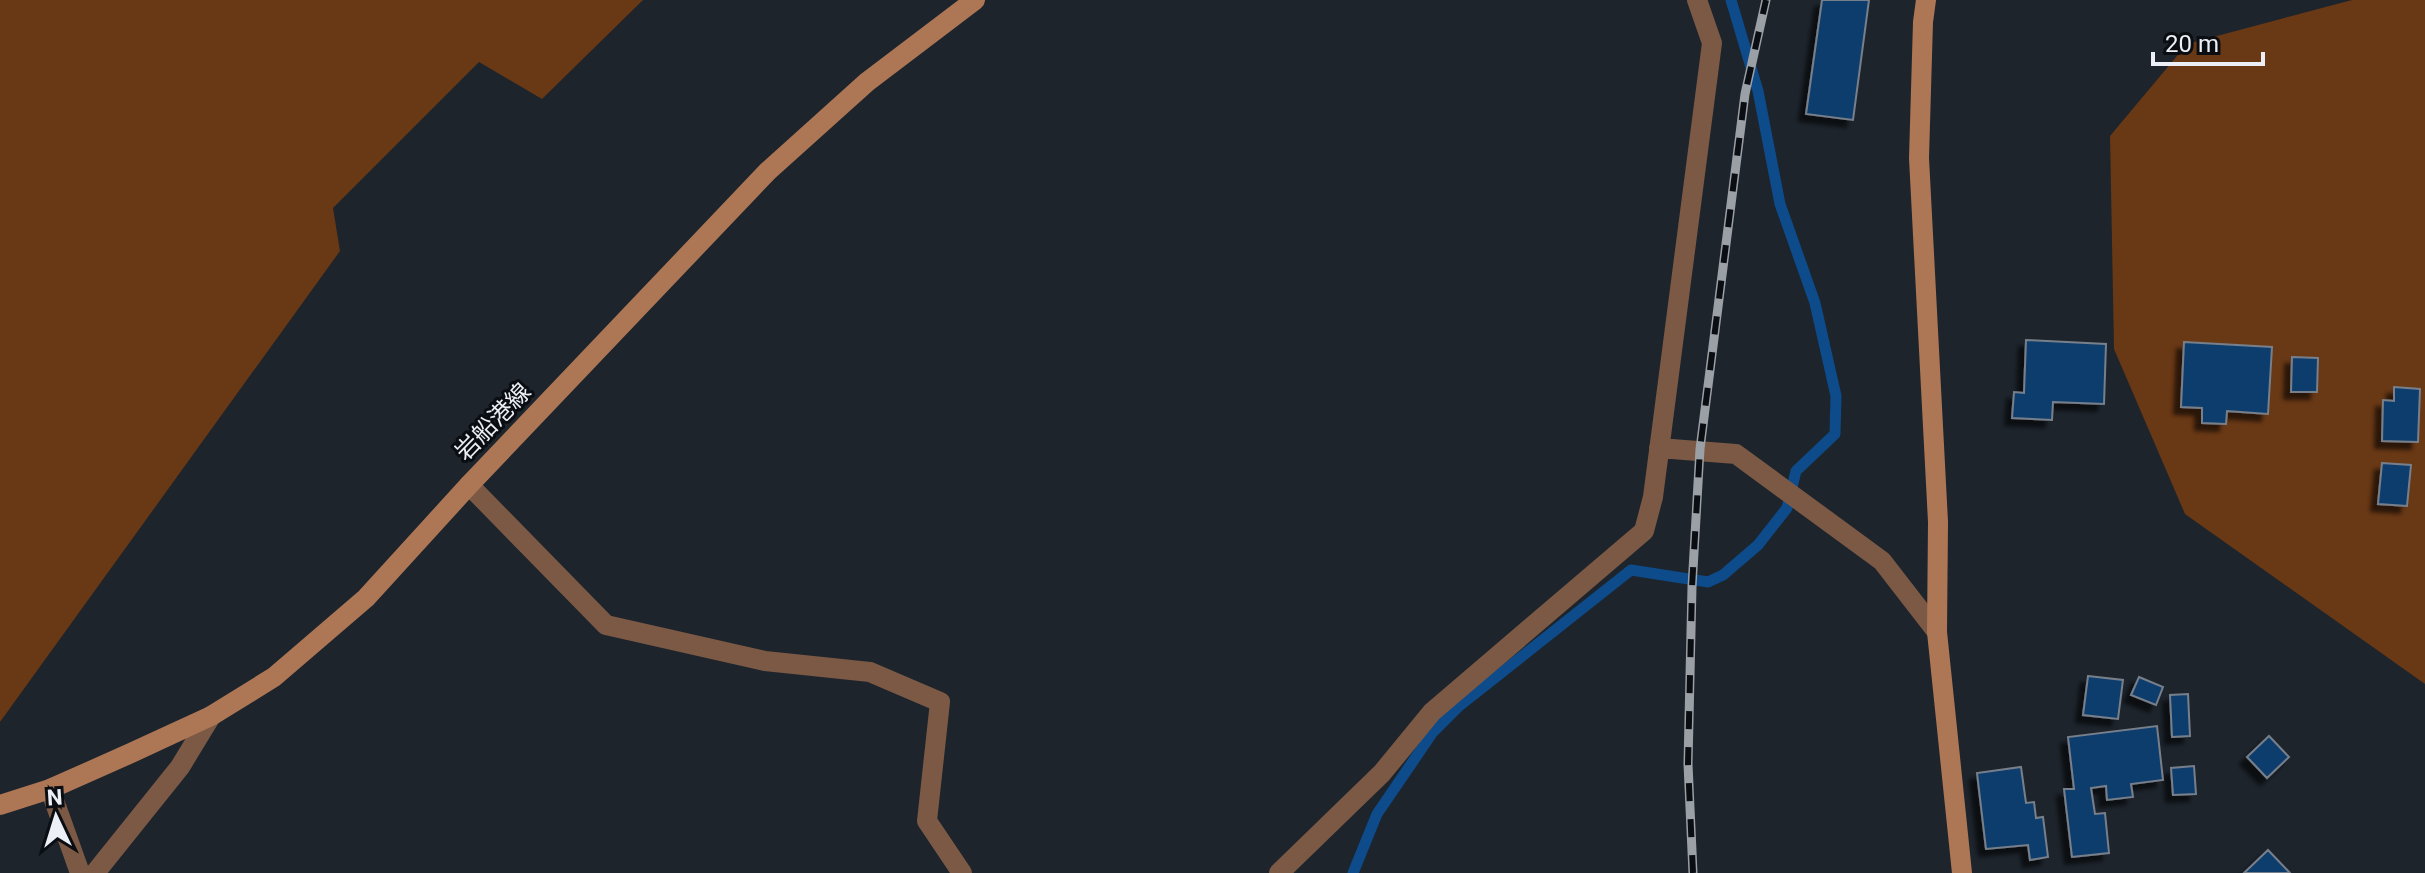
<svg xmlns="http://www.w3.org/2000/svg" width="2425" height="873" font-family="Roboto,'Noto Sans JP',sans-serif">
  <defs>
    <filter id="shadow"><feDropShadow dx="-7" dy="7" stdDeviation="2" flood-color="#0009"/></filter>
  </defs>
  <rect width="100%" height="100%" fill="#1d242c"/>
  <!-- green -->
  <path fill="#693815" d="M0,0H643L542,99L479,62L333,208L340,251L0,722Z
    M2352,0H2425V684L2185,514L2114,349L2110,136L2187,44Z"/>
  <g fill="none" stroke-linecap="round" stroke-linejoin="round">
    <!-- stream -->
    <path stroke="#0d4b8b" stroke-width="11" d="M1353,873L1377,814L1433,732L1458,707L1631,570L1708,582L1723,575L1758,545L1787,508L1796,471L1835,434L1836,396L1815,303L1780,204L1758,91L1731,0"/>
  </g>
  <!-- building -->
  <path fill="#0f3d6d" stroke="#777f8a" stroke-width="2" filter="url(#shadow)" d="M1822,0H1869L1853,120L1806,114Z
    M2026,340L2106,344L2104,404L2053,402L2052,420L2012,418L2014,392L2024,393Z
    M2184,342L2272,347L2268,414L2227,411L2226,424L2202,423V408L2181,407Z
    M2292,357L2318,358L2317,392H2291Z
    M2394,387L2420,389L2418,442L2382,441L2383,400L2394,401Z
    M2382,463L2411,465L2407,506L2378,504Z
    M2088,676L2123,680L2118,719L2083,715Z
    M2139,677L2163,687L2156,705L2131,695Z
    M2188,694L2190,736L2172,737L2170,695Z
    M2157,726L2163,780L2131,784L2133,797L2107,800L2106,786L2091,788L2095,814L2105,813L2109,853L2072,857L2064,789H2074L2068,737Z
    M2269,736L2289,757L2267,778L2247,757Z
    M2194,766L2196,794L2173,795L2171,768Z
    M2021,767L2026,803L2034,802L2036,818L2043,817L2048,857L2030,860L2028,845L1986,849L1977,773Z
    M2268,850L2290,873H2244Z"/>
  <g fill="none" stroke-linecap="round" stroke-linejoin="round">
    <!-- street -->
    <path stroke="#7b5945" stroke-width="20" d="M1659,448L1736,454L1882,561L1937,632
      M469,485L606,625L765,661L870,672L940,702L927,821L962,873
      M50,789L80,873
      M95,873L180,767L211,716
      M1279,873L1382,773L1432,712L1644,531L1653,497L1712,43L1697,0"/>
    <!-- secondary -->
    <path stroke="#ad7755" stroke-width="20" d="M1926,0L1923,22L1919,158L1938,522L1937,632L1962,873
      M0,805L50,789L131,753L211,716L274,677L366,598L469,485L768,171L867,82L975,0"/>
    <!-- rail casing -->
    <g stroke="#9ba0a7" stroke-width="9">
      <path id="rail" d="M1693,873L1688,764L1692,587L1700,449L1745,94L1766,0"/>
    </g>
    <!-- rail -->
    <use href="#rail" stroke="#0a0d11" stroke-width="6" stroke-dasharray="18" stroke-linecap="butt"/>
  </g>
  <g text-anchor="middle" stroke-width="6" stroke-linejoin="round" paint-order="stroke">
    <!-- street labels -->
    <g font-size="24" fill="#ecf0f6" stroke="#0a0d11">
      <text transform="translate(493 422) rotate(-46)" y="8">岩船港線</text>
    </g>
  </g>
  <!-- north arrow -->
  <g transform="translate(56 817) rotate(356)" stroke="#0a0d11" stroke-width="6" paint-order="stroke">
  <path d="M0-6L14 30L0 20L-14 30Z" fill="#ecf0f6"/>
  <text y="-12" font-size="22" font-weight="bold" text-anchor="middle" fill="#ecf0f6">N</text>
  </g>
  <!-- scale -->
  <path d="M2153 52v12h110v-12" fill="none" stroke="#ecf0f6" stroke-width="4"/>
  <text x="2165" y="52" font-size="24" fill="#ecf0f6" stroke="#0a0d11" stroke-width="6" paint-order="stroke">20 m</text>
</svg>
